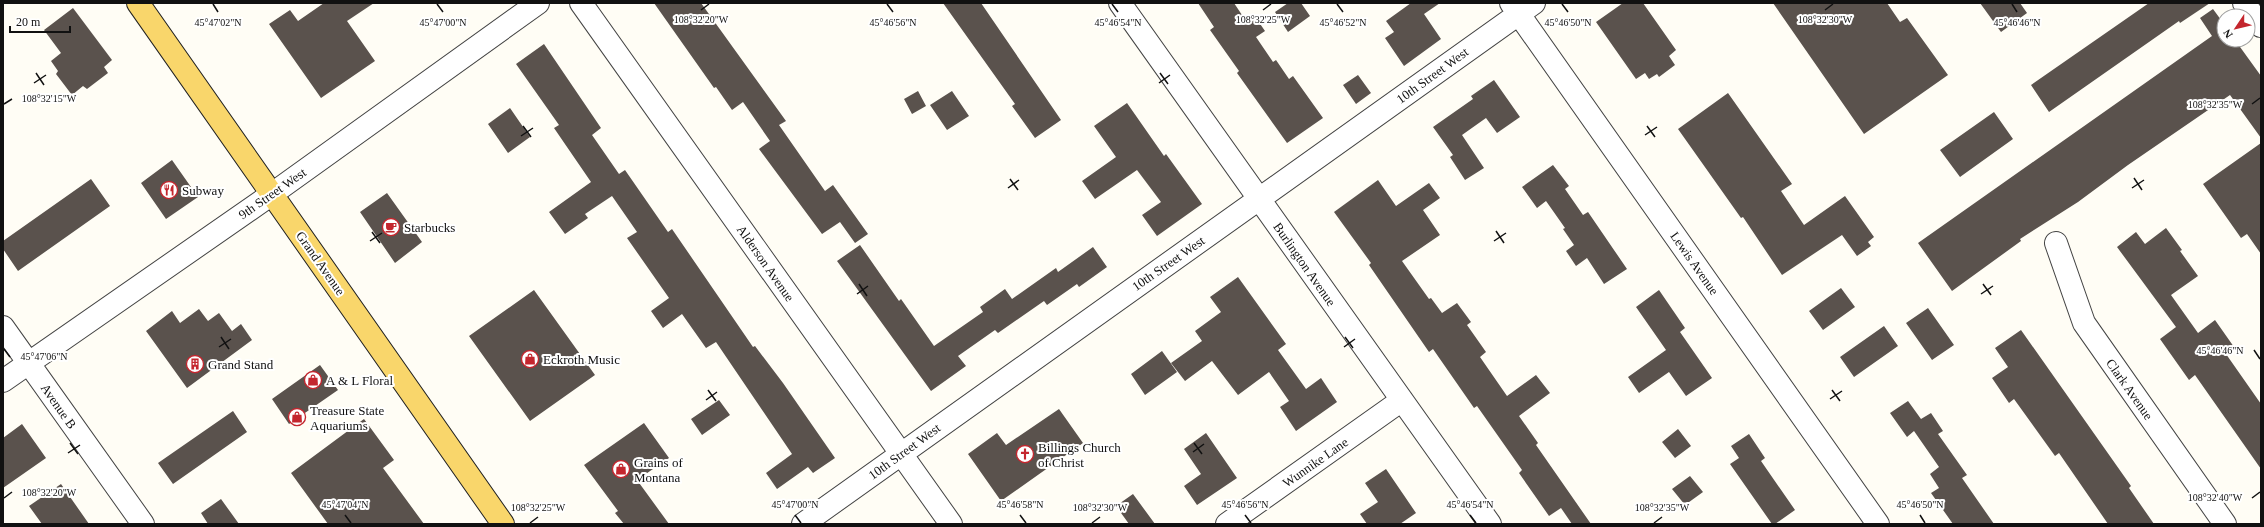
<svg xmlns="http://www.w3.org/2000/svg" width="2264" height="527" font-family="Georgia,serif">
  <rect width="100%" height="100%" fill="#fffdf5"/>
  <!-- building -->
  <path fill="#5a524d" d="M324,3H374L347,21L375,61L321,98L269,24L290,10L298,21Z
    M654,3H701L786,121L779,125L825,191L833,185L868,234L855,243L840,222L822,234L759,149L770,141L743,102L732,110L716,87L714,88Z
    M943,3H981L1061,120L1035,138L1012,106L1015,104Z
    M1198,3H1234L1248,24L1256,18L1265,31L1256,37L1273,62L1276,60L1289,79L1293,76L1323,118L1287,143L1237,73L1239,71L1210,30L1214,27Z
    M1288,3H1301L1310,16L1288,32L1275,12Z
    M1411,3H1440L1424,14L1441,39L1404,66L1385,38L1394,32L1386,21Z
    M1623,3H1643L1676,50L1669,56L1675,65L1659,77L1657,74L1649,79L1645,73L1636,79L1596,22Z
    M1773,3H1887L1900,22L1907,18L1948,75L1864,134Z
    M1980,3H2020L2027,13L2001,32Z
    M2149,3H2210L2180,23L2179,21L2049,112L2031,85Z
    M73,8L112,60L104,67L108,73L87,89L83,86L72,95L56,74L58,71L51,61L61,53L44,30Z
    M2213,9L2224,24V40H2235L2261,76V138L2230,95L2128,165L2078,202L2020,239L2021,241L1952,291L1918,243L2212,36L2200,18Z
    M544,44L601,128L592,135L619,174L625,170L668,232L672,229L753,347L755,346L783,383L835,458L813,473L808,467L777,489L766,473L792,454L716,342L706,348L682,314L663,328L651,311L669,298L627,238L637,232L612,196L585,214L588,218L565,234L549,212L591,182L554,128L559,125L516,64Z
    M1358,75L1371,93L1356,104L1343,85Z
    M1494,80L1520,117L1497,133L1486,118L1462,135L1484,168L1465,180L1450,157L1453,155L1433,127L1473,99L1471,96Z
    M918,91L926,106L912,114L904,99Z
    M952,91L969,116L947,130L930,105Z
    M1728,93L1792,184L1781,191L1804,225L1845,196L1874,237L1868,242L1871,246L1857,256L1842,235L1782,275L1743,217L1741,218L1678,129Z
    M1127,103L1164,156L1166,154L1202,204L1157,236L1142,215L1161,202L1137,170L1095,199L1082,181L1116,157L1094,126Z
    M510,108L530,137L508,153L488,124Z
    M1994,112L2013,139L1960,177L1940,150Z
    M2261,143V254L2247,234L2241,238L2203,184Z
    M172,160L198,197L166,219L141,183Z
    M1553,165L1569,186L1565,189L1583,215L1588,212L1627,269L1604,284L1587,258L1576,266L1566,251L1574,245L1563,229L1565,228L1546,201L1537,208L1522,187Z
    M91,179L110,206L18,271L3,249V241Z
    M1378,180L1396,206L1429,183L1440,198L1423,210L1440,235L1402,261L1429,299L1431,298L1442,313L1457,303L1471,322L1467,325L1486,352L1480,357L1507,396L1536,375L1550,393L1519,416L1538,443L1536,445L1591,524H1572L1561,508L1549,516L1519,473L1522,470L1477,406L1474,408L1433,349L1429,352L1369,265L1371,263L1334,212Z
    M387,193L422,242L395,263L360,212Z
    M2166,228L2182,250L2180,251L2198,276L2171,295L2198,333L2215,320L2234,347L2226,354L2261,404V469L2195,375L2189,380L2160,339L2176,327L2117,247L2136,232L2145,244Z
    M860,245L899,301L901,299L934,346L983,312L980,307L1005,289L1012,299L1056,268L1058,272L1093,247L1107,267L1079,287L1077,284L1047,305L1044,301L998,333L995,330L958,356L966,366L931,391L837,261Z
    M1238,277L1286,344L1278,350L1306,389L1321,378L1337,402L1296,431L1280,407L1289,401L1269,372L1238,395L1212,361L1185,381L1171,363L1202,341L1195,331L1221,312L1210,297Z
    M1841,288L1855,307L1823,330L1809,311Z
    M534,290L595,375L530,421L469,336Z
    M1659,290L1685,328L1680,332L1712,378L1686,396L1669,372L1639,393L1628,377L1666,350L1636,307Z
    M1928,308L1954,345L1932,360L1906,323Z
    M199,309L208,321L219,313L232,331L241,324L252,340L187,388L146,331L172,311L180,323Z
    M1884,326L1898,346L1854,377L1840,357Z
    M2021,330L2131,486L2129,488L2154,524H2108L2059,453L2055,456L2014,399L2009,403L1992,378L2008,367L1995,348Z
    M1162,351L1177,372L1145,395L1131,374Z
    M320,365L338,390L289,424L272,399Z
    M719,400L730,415L702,435L691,419Z
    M1908,401L1921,419L1931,413L1943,431L1938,434L1967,475L1962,478L1994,524H1953L1931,493L1939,488L1930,474L1939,467L1914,431L1907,437L1890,413Z
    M1059,409L1083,443L1001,501L968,454L997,433L1006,445Z
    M233,411L247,432L173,484L158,463Z
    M364,419L394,460L383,468L424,524H328L291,473Z
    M644,423L669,458L637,480L669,524H624L615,513L618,511L584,465Z
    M22,424L46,458L3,488V438Z
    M1678,429L1691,446L1675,458L1662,442Z
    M1206,433L1237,478L1197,505L1184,486L1201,474L1184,449Z
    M1749,434L1765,458L1761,461L1795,510L1775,524H1772L1730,464L1739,458L1731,446Z
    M1386,469L1416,513L1400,524H1367L1360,514L1378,502L1365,483Z
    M1690,476L1703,492L1685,505L1672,489Z
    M61,484L89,524H42L29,506Z
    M1133,494L1155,524H1129L1116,506Z
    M221,499L239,524H208L201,513Z"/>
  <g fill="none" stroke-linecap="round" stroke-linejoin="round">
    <!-- minor casing -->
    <g stroke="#444" stroke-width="24">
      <path id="minor" d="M581,3L951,524
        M1120,3L1490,524
        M1511,3L1878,524
        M2244,3L2261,26
        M2056,243L2084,323L2225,524
        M3,327L143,524
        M3,381L272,194L538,3
        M803,524L1534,3
        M1227,524L1402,400"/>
    </g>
    <!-- major casing -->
    <g stroke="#222" stroke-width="24">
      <path id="major" d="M138,3L503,524"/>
    </g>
    <!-- minor -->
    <use href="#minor" stroke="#fff" stroke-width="22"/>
    <!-- major -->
    <use href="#major" stroke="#f9d66b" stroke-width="22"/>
  </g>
  <!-- ticks -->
  <path fill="none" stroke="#111" stroke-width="1.5" d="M213,4L218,12M437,4L443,12M887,4L893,12M1112,4L1118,12M1337,4L1343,12M1562,4L1568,12M2012,4L2017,12M701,10L709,4M1263,10L1271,4M1825,10L1833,4M36,73L44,85M1160,73L1168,84M34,83L46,75M1159,83L1170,75M4,104L12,99M2252,104L2260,98M523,126L531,137M1647,126L1655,137M1645,135L1657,127M521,136L533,128M2134,178L2142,190M1010,179L1018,190M1008,188L1019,180M2132,188L2144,180M1496,231L1504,243M372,232L380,243M370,241L382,233M1494,241L1506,233M859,284L867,296M1983,284L1991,295M857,294L868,286M1981,294L1993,286M221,337L229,349M1345,337L1353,348M219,347L231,339M1344,347L1355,339M4,349L10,357M2254,350L2260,359M708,390L716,401M1832,390L1840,401M1830,399L1842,391M706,400L717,392M70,443L78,454M1194,443L1202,454M1193,452L1204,444M68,453L80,445M4,498L12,492M2252,498L2260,492M345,515L351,523M795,515L801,523M1020,515L1026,523M1245,515L1251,523M1470,515L1476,523M1920,515L1925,523M530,523L538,517M1092,523L1100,517M1654,523L1662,517"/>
  <!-- icons -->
  <defs>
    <g id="restaurant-ring" transform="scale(0.9)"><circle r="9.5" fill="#fff" stroke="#c4262e" stroke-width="1.5"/><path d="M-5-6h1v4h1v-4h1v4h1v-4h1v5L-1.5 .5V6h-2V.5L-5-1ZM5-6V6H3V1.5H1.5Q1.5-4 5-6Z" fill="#c4262e"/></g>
    <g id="cafe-ring" transform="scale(0.9)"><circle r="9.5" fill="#fff" stroke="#c4262e" stroke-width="1.5"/><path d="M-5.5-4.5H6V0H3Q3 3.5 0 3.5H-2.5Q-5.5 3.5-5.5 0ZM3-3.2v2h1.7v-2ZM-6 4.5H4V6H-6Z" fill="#c4262e"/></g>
    <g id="shop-ring" transform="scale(0.9)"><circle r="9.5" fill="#fff" stroke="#c4262e" stroke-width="1.5"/><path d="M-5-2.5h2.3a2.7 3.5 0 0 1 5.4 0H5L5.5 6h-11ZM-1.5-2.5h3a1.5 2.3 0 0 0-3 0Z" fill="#c4262e"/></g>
    <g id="building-ring" transform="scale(0.9)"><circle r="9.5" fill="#fff" stroke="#c4262e" stroke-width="1.5"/><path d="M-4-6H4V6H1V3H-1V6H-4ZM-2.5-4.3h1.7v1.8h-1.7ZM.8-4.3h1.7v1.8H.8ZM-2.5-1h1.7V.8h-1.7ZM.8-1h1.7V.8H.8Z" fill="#c4262e"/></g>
    <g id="church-ring" transform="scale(0.9)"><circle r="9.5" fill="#fff" stroke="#c4262e" stroke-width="1.5"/><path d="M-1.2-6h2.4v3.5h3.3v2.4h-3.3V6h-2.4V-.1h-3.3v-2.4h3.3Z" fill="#c4262e"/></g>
  </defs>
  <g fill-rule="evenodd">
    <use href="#restaurant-ring" x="169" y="190"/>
    <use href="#cafe-ring" x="391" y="227"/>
    <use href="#shop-ring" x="530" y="359"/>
    <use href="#building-ring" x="195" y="364"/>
    <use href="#shop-ring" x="313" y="380"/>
    <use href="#shop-ring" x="297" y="417"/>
    <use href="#church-ring" x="1025" y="454"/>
    <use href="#shop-ring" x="621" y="469"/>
  </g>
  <g text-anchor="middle" stroke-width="4" stroke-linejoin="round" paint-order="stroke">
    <!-- street labels -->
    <g font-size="13" fill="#111" stroke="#fff">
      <text transform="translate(1432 75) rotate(-36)" y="5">10th Street West</text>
      <text transform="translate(272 193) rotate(-35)" y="5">9th Street West</text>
      <text transform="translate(321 263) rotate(55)" y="5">Grand Avenue</text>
      <text transform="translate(766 263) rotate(55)" y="5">Alderson Avenue</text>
      <text transform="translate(1168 263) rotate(-35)" y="5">10th Street West</text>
      <text transform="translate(1695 263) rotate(55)" y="5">Lewis Avenue</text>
      <text transform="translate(1305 264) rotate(55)" y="5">Burlington Avenue</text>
      <text transform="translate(2130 389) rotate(55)" y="5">Clark Avenue</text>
      <text transform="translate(59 406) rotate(55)" y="5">Avenue B</text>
      <text transform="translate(904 451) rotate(-36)" y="5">10th Street West</text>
      <text transform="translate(1315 462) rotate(-35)" y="5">Wunnike Lane</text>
    </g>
    <!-- poi labels -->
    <g font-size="13" fill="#111" stroke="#fff" text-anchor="start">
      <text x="182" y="195">Subway</text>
      <text x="404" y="232">Starbucks</text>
      <text x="543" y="364">Eckroth Music</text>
      <text x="208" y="369">Grand Stand</text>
      <text x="326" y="385">A &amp; L Floral</text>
      <text x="310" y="415">Treasure State<tspan x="310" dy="15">Aquariums</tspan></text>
      <text x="1038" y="452">Billings Church<tspan x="1038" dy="15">of Christ</tspan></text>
      <text x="634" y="467">Grains of<tspan x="634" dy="15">Montana</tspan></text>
    </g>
  </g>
  <g font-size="10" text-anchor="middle" fill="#111" stroke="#fff" stroke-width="4" stroke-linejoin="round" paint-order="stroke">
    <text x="701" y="23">108°32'20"W</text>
    <text x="1263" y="23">108°32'25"W</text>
    <text x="1825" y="23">108°32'30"W</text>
    <text x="218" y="26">45°47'02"N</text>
    <text x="443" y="26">45°47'00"N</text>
    <text x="893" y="26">45°46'56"N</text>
    <text x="1118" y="26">45°46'54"N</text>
    <text x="1343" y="26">45°46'52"N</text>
    <text x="1568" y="26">45°46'50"N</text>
    <text x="2017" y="26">45°46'46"N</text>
    <text x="49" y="102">108°32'15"W</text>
    <text x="2215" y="108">108°32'35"W</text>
    <text x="2220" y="354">45°46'46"N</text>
    <text x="44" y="360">45°47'06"N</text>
    <text x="49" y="496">108°32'20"W</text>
    <text x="2215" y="501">108°32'40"W</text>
    <text x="345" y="508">45°47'04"N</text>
    <text x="795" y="508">45°47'00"N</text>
    <text x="1020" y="508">45°46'58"N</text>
    <text x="1245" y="508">45°46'56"N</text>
    <text x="1470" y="508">45°46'54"N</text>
    <text x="1920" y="508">45°46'50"N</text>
    <text x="538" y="511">108°32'25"W</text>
    <text x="1100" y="511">108°32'30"W</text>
    <text x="1662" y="511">108°32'35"W</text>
  </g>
  <!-- border -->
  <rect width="2264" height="527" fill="none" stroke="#111111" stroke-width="8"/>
  <!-- north arrow -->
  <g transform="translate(2236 28) rotate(235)"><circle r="19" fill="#ffffff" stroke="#a0a0a0"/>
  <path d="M0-3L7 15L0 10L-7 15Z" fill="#c4262e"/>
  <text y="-6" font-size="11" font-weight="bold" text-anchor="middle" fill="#111111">N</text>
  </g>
  <!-- scale -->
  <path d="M10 26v6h60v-6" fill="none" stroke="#111111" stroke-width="2"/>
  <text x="16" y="26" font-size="12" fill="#111111" stroke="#ffffff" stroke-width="3" paint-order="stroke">20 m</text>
</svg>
